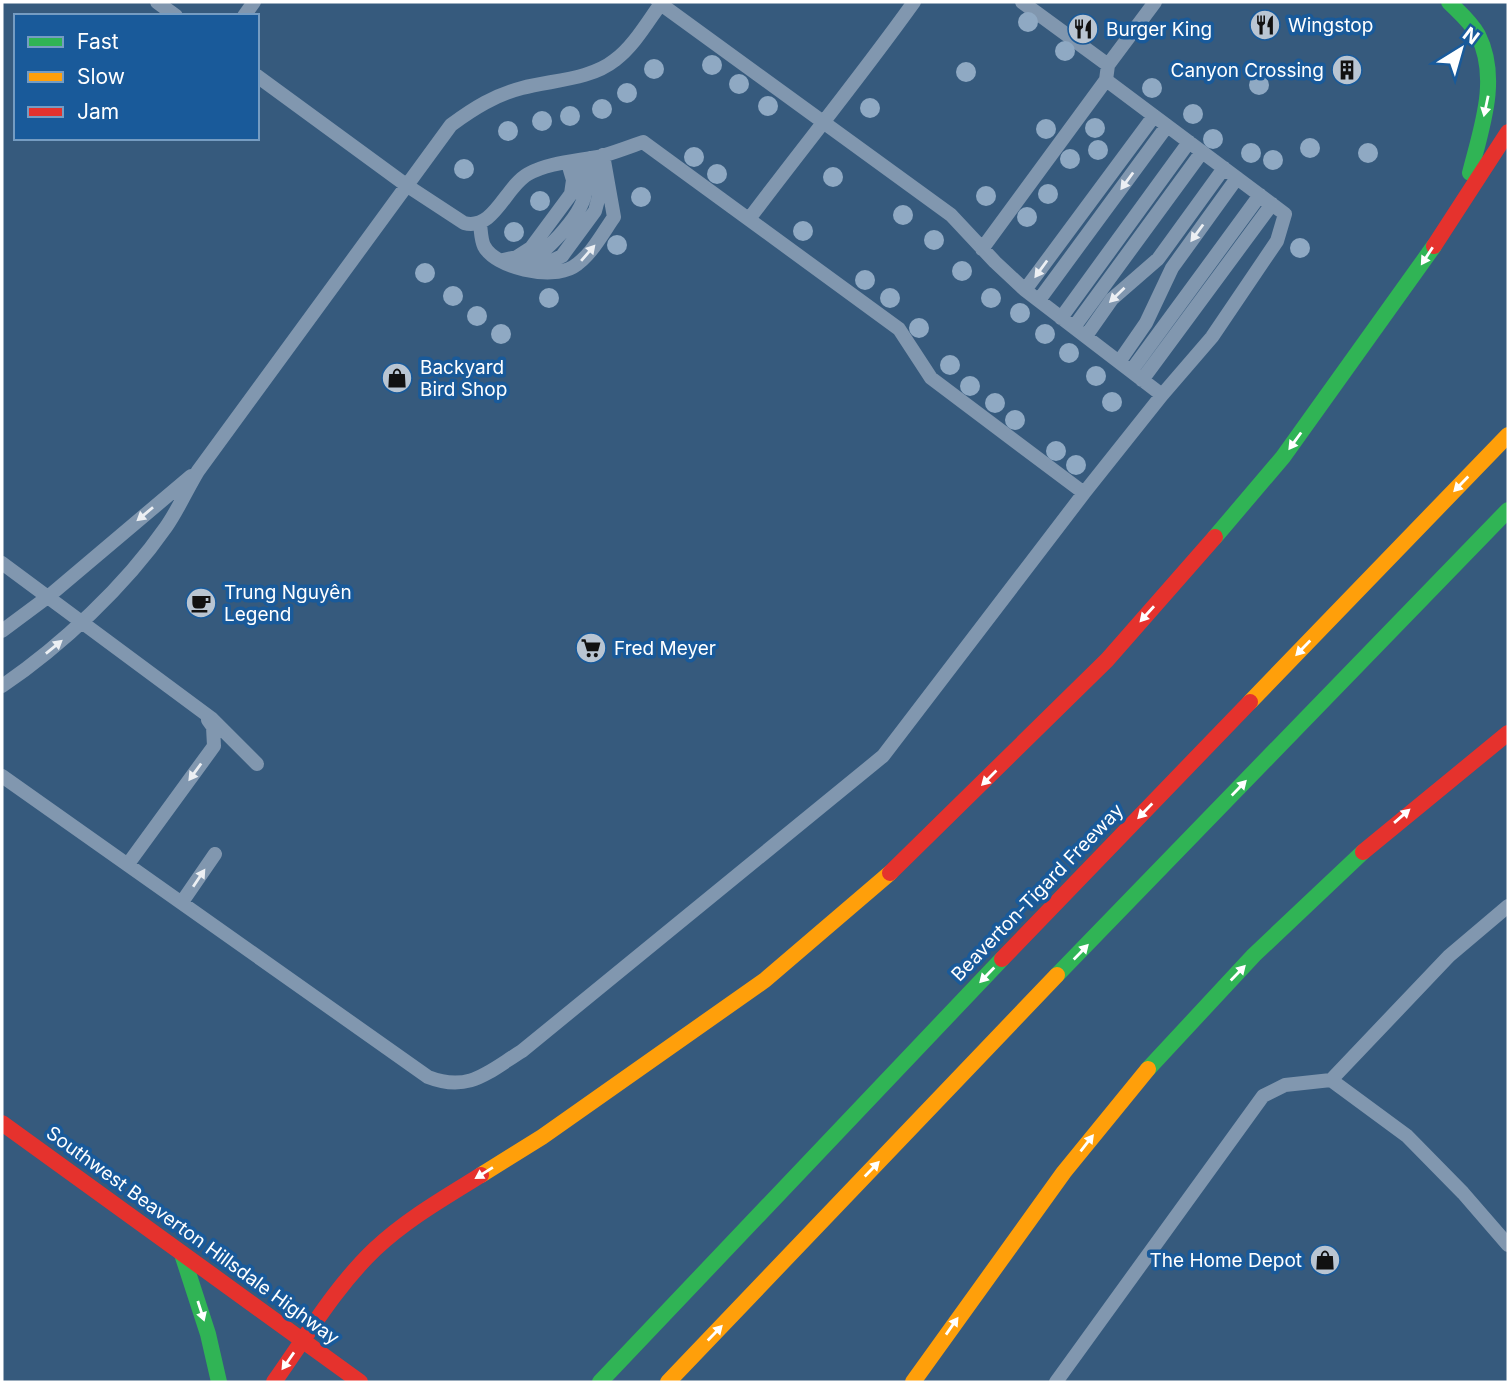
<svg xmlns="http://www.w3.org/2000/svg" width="1510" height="1384" font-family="Inter,sans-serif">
  <rect width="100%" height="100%" fill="#365a7d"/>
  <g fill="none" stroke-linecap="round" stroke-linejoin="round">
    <!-- lane -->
    <path stroke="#8197af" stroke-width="14" d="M157,2L176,16
      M658,2L951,215L995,262L1025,290L1162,395
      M1022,2L1108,65
      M244,16L254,2
      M257,76L406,185L464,223C494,231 505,187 528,174C549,162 579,161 602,156C616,152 629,147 643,142L899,329L931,378L1084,493L1162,395L1212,337L1277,241L1285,214L1106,80
      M749,219C804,146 861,76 914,2
      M480,224C481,231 481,240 484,246C495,268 551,280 573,267C591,256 602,234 614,217L603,155
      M982,249L1106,80L1108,65L1155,2
      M503,260L517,257L531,248L571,194L573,180L568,163
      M520,266C542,258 582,216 585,193C587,182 582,171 580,161
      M535,269L562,256L595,211L599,196L590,158
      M1025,290L1154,116
      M1039,300L1167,126
      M1061,318L1189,142
      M1074,327L1202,152
      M1086,336L1112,299L1158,259L1224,168
      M1119,362L1146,323L1172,268L1237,178
      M1131,371L1260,195
      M1142,380L1272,204
      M2,563L211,718L257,764
      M2,631L49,596L191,476
      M2,686C61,646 125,586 166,527C178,510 187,489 198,471L451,125C474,108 495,95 522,88C552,80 590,80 615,60C634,46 648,21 662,2
      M2,776L428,1077C469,1093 488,1072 522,1051L883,756L1084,493
      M128,864L214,746L213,727L208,720
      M182,902L215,854
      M1331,1080L1407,1136L1463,1193L1508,1245
      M1056,1382L1263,1096L1285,1085L1331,1080L1449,956L1508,906"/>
    <!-- fast -->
    <path stroke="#30b455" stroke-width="16" d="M1449,2C1459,12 1471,22 1478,35C1500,79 1481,129 1470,173
      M1215,537L1283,457L1434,246
      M1057,975L1508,510
      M1148,1069L1254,955L1363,852
      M182,1254L208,1334L219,1382
      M600,1382L1002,959"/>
    <!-- slow -->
    <path stroke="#ff9f0a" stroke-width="16" d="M1250,702L1508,435
      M481,1175L542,1137L765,980L890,873
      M668,1382L1057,975
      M913,1382L1064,1172L1148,1069"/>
    <!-- jam -->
    <path stroke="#e5322d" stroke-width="16" d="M1434,246L1508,132
      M1363,852L1508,733
      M890,873L1107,660L1215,537
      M1002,959L1250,702
      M2,1123L360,1382
      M274,1382C306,1337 335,1287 375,1249C407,1219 444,1198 481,1175"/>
  </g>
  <!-- trees -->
  <g fill="#8fa9c3">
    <circle cx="1028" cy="22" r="10"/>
    <circle cx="1065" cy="51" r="10"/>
    <circle cx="712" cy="65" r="10"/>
    <circle cx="654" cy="69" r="10"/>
    <circle cx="966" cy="72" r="10"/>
    <circle cx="739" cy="84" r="10"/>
    <circle cx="1259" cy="85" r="10"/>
    <circle cx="1152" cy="88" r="10"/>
    <circle cx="627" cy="93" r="10"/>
    <circle cx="768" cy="106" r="10"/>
    <circle cx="870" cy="108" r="10"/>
    <circle cx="602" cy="109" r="10"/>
    <circle cx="1193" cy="114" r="10"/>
    <circle cx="570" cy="116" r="10"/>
    <circle cx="542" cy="121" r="10"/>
    <circle cx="1095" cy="128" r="10"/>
    <circle cx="1046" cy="129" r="10"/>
    <circle cx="508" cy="131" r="10"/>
    <circle cx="1213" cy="139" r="10"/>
    <circle cx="1310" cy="148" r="10"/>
    <circle cx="1098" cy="150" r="10"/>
    <circle cx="1251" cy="153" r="10"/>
    <circle cx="1368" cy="153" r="10"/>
    <circle cx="694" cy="157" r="10"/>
    <circle cx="1070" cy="159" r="10"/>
    <circle cx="1273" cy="160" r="10"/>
    <circle cx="464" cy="169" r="10"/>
    <circle cx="717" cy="174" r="10"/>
    <circle cx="833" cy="177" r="10"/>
    <circle cx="1048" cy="194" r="10"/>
    <circle cx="986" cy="196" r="10"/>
    <circle cx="641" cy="197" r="10"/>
    <circle cx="540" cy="201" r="10"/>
    <circle cx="903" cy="215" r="10"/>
    <circle cx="1027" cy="217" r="10"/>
    <circle cx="803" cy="231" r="10"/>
    <circle cx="514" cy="232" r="10"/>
    <circle cx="934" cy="240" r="10"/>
    <circle cx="617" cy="245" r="10"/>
    <circle cx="1300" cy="248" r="10"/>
    <circle cx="962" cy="271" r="10"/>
    <circle cx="425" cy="273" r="10"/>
    <circle cx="865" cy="280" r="10"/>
    <circle cx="453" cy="296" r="10"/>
    <circle cx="549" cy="298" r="10"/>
    <circle cx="890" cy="298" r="10"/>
    <circle cx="991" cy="298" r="10"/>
    <circle cx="1020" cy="313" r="10"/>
    <circle cx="477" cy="316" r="10"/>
    <circle cx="919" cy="328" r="10"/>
    <circle cx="501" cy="334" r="10"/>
    <circle cx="1045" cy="334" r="10"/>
    <circle cx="1069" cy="353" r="10"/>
    <circle cx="950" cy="365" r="10"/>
    <circle cx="1096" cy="376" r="10"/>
    <circle cx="970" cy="386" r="10"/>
    <circle cx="1112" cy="402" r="10"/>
    <circle cx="995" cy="403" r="10"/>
    <circle cx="1015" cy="420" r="10"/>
    <circle cx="1056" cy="451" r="10"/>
    <circle cx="1076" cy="465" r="10"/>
  </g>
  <!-- one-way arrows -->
  <defs><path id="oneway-solid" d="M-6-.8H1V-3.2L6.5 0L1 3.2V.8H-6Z" transform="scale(1.75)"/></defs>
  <g fill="#fff">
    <use href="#oneway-solid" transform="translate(1486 106) rotate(102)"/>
    <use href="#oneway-solid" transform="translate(1427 256) rotate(123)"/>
    <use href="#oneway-solid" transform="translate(1295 441) rotate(126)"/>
    <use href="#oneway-solid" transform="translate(1461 484) rotate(134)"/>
    <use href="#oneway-solid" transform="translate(1147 614) rotate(132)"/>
    <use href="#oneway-solid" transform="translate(1303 648) rotate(134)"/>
    <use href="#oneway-solid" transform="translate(989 778) rotate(135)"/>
    <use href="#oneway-solid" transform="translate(1239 788) rotate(-46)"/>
    <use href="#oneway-solid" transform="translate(1145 811) rotate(134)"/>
    <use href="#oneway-solid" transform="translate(1402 816) rotate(-41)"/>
    <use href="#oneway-solid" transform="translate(1081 952) rotate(-46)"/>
    <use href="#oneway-solid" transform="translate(1238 973) rotate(-46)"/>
    <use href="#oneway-solid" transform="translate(987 975) rotate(134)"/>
    <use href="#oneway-solid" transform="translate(1087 1143) rotate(-52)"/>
    <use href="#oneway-solid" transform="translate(872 1169) rotate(-46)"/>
    <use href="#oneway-solid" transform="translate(484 1173) rotate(148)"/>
    <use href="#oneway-solid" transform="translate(201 1311) rotate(72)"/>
    <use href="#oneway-solid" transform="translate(952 1326) rotate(-55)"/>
    <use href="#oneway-solid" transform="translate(715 1333) rotate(-46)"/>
    <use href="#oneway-solid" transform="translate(288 1361) rotate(125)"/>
  </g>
  <g fill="#eceff3">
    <use href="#oneway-solid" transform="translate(1127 181) rotate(126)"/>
    <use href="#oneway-solid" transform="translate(1197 233) rotate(126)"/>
    <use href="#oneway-solid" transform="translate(588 253) rotate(-49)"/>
    <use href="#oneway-solid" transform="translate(1041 269) rotate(126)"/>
    <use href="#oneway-solid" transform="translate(1117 295) rotate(136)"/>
    <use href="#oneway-solid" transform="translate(145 514) rotate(140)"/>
    <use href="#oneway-solid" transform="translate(54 647) rotate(-39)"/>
    <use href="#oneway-solid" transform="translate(195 772) rotate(126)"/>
    <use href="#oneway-solid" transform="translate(199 878) rotate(-56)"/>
  </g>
  <!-- icons -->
  <defs>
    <g id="restaurant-disc" transform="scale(1.575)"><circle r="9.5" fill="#b9c5d2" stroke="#195a9a"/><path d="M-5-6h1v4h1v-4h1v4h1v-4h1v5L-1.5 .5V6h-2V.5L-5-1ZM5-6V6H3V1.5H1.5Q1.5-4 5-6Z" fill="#111"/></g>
    <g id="building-disc" transform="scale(1.575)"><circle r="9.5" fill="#b9c5d2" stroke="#195a9a"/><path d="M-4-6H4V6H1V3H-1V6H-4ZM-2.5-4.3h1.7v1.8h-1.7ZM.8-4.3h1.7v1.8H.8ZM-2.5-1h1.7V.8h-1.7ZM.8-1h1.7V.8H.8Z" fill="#111"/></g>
    <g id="shop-disc" transform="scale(1.575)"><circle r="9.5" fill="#b9c5d2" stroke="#195a9a"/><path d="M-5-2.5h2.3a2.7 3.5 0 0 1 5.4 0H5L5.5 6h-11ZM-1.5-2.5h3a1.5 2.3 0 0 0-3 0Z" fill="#111"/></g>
    <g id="cafe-disc" transform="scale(1.575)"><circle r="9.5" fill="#b9c5d2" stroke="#195a9a"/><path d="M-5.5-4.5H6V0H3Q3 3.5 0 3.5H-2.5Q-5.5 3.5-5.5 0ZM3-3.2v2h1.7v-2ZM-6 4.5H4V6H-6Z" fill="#111"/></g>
    <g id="supermarket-disc" transform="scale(1.575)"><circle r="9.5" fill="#b9c5d2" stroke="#195a9a"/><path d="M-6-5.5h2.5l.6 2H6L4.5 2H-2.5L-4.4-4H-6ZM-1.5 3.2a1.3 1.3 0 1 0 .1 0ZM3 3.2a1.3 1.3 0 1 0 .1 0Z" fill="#111"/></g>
  </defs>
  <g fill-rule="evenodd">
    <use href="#restaurant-disc" x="1265" y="25"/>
    <use href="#restaurant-disc" x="1083" y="29"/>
    <use href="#building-disc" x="1347" y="70"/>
    <use href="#shop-disc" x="397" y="378"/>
    <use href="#cafe-disc" x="201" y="603"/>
    <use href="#supermarket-disc" x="591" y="648"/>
    <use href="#shop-disc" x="1325" y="1260"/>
  </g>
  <g text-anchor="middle" stroke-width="7" stroke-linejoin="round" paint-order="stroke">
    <!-- poi labels -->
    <g font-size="19" fill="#fff" stroke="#195a9a" text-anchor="start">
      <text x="1288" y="32">Wingstop</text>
      <text x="1106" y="36">Burger King</text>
      <text x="1324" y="77" text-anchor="end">Canyon Crossing</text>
      <text x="420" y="374">Backyard<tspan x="420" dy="22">Bird Shop</tspan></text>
      <text x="224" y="599">Trung Nguyên<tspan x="224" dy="22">Legend</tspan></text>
      <text x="614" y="655">Fred Meyer</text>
      <text x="1302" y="1267" text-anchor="end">The Home Depot</text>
    </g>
    <!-- street labels -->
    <g font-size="19" fill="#fff" stroke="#195a9a">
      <text transform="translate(1037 892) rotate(-46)" y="7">Beaverton-Tigard Freeway</text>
      <text transform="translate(193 1235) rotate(36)" y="7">Southwest Beaverton Hillsdale Highway</text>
    </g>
  </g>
  <!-- border -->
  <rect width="1510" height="1384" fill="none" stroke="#ffffff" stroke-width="7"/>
  <!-- legend -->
  <rect x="14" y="14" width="245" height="126" fill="#195a9a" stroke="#759cc2" stroke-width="2"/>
  <rect x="28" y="37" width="35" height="10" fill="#30b455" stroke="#759cc2" stroke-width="2"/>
  <text x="77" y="49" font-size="21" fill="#ffffff">Fast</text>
  <rect x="28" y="72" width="35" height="10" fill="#ff9f0a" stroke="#759cc2" stroke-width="2"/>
  <text x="77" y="84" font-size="21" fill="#ffffff">Slow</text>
  <rect x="28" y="107" width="35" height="10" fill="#e5322d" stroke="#759cc2" stroke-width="2"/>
  <text x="77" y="119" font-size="21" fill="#ffffff">Jam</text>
  <!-- north arrow -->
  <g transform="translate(1461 49) rotate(37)" stroke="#195a9a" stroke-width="5" paint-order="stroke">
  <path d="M0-5L12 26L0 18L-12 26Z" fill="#ffffff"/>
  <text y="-10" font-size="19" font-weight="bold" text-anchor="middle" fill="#ffffff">N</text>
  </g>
</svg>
